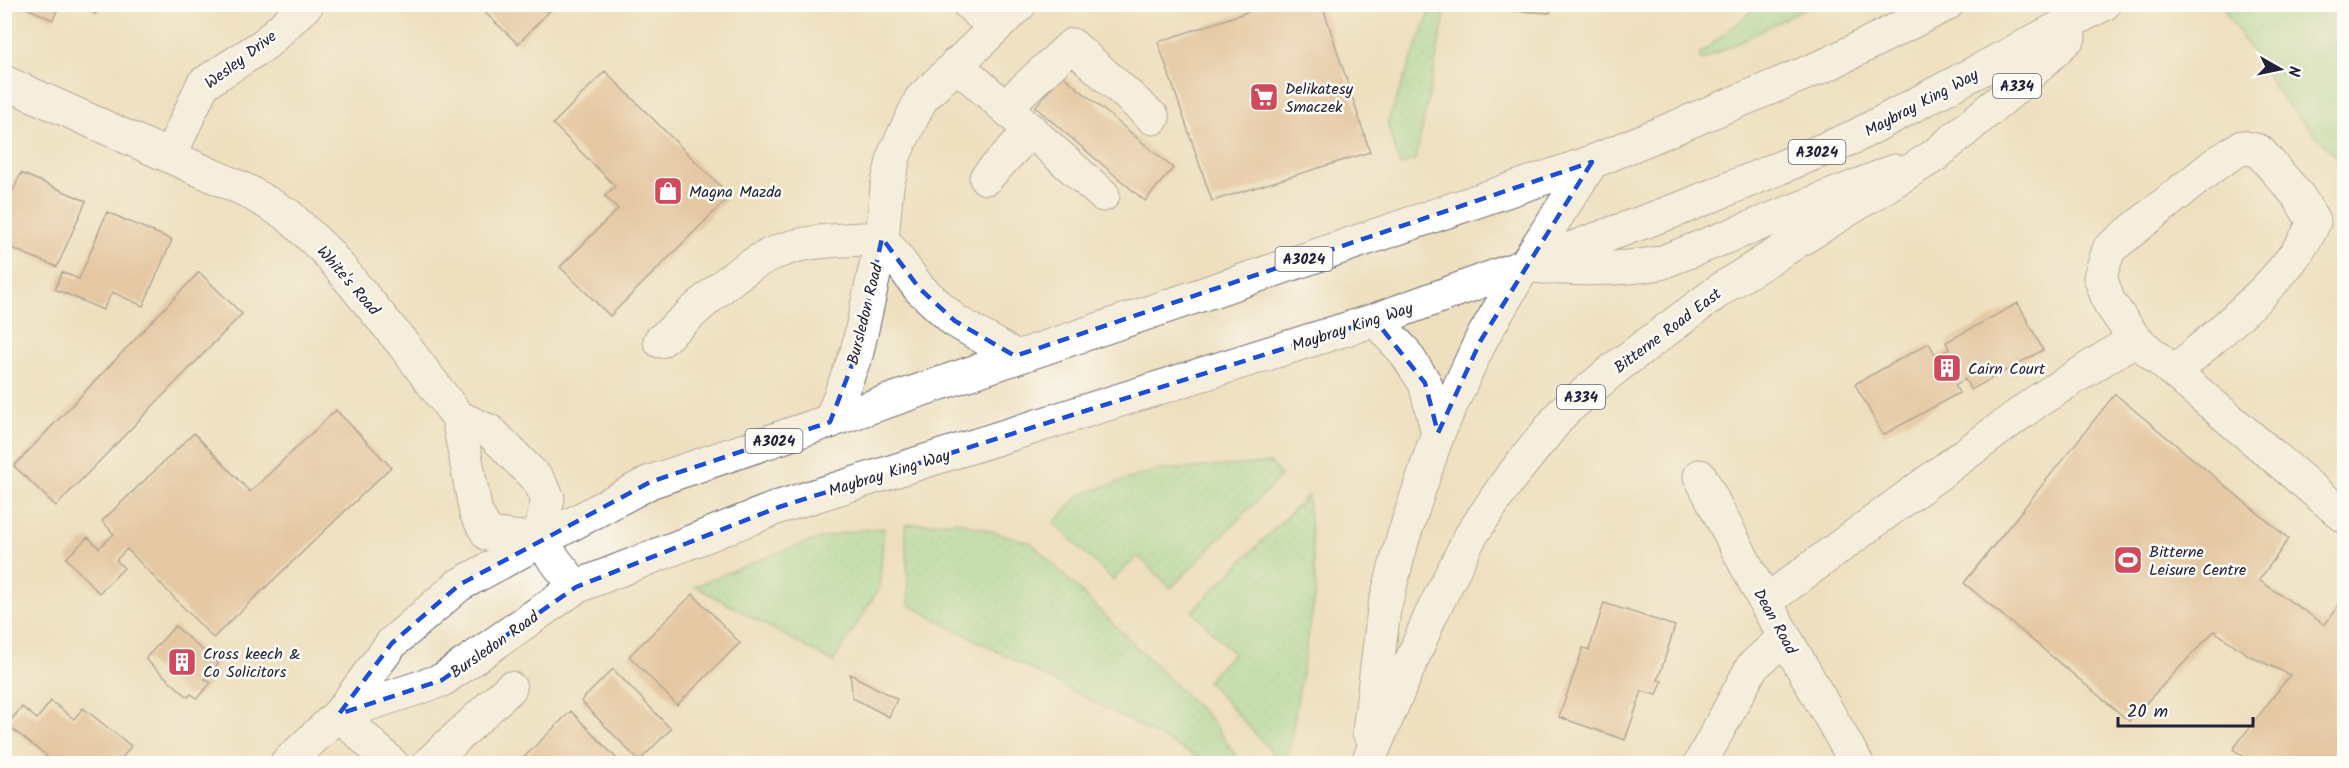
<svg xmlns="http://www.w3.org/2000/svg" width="2349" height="768" font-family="Kalam,sans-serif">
  <defs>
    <pattern id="grass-dots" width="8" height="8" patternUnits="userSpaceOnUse" patternTransform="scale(1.5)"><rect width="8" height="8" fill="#94dc97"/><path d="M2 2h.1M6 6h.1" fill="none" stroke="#7fbc83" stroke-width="1.8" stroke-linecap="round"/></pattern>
  </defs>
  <rect width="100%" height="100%" fill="#fdfcf7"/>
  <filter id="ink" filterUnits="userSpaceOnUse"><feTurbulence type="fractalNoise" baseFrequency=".0167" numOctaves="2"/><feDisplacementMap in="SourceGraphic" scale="12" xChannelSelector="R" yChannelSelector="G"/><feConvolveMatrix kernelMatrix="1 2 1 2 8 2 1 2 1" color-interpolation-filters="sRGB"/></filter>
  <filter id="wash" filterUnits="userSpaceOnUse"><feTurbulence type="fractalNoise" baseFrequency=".008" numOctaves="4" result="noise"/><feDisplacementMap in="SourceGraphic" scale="24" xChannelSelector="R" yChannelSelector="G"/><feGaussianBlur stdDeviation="1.35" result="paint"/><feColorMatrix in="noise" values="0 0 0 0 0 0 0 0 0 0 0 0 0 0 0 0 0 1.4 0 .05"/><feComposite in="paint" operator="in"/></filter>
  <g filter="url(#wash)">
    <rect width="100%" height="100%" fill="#eee0bf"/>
    <!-- grass -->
    <path fill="url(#grass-dots)" stroke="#5b7f69" stroke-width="1.5" d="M1433,4L1447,5L1416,159L1400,166L1387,123Z
      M1759,5H1805L1806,8L1701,61L1699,55Z
      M2221,5H2344V166L2283,100Z
      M1271,463L1281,476L1171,588L1138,556L1113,580L1054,523L1081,494L1158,470Z
      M1308,495L1316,590L1287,763H1282L1207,681L1233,653L1192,611Z
      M957,521L1031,543L1212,721L1241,763H1209L909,605L905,525Z
      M884,528L879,589L833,662L695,586C755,563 819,530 884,528Z"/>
    <g id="blocks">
      <!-- building -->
      <path fill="#daab82" d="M18,4H60L53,20Z
        M87,4H106L95,14Z
        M1271,4H1322L1370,152L1212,201L1158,42Z
        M1486,4H1551L1550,13L1485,9Z
        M477,5H555L518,44Z
        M605,71L730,196L610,316L560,267L618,209L605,196L615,186L553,124Z
        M1062,75L1173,168L1145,201L1035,107Z
        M21,173L86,201L57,267L4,245V211Z
        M107,212L172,240L143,306L112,292L103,310L55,289L62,272L79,279Z
        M199,272L242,314L56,506L14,466Z
        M2018,303L2043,350L1971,390L1965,379L1955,385L1959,393L1883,435L1855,384L1929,343L1936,356L1949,349L1946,342Z
        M2115,394L2289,539L2259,580L2325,625L2344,596V764H2254L2233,749L2290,675L2250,656L2214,631L2129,721L1964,583Z
        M336,410L391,467L213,638L127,549L116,560L124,568L99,593L66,558L88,537L99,548L114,534L102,521L194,433L250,492Z
        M693,594L740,643L677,705L629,656Z
        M1604,603L1675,626L1658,680L1662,681L1657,695L1642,691L1625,740L1559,717L1583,648L1589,650Z
        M175,626L218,664L205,679L211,683L197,698L191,694L188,697L145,659Z
        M613,669L671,729L639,761L581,701Z
        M850,674L897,699L889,717L853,698Z
        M51,701L74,719L83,708L131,746L118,764H42L47,756L7,725L22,707L37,719Z
        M571,711L618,760L615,764H517Z"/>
    </g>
  </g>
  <g filter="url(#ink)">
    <use href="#blocks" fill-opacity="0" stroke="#696469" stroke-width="1.5"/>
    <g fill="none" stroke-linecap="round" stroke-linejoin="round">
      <!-- minor casing -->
      <g stroke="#696469" stroke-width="35">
        <path id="minor" d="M969,4L995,27
          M956,64L1103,195
          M4,82L247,191L288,215L327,252L403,344L458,417L491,432L538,480L548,498L539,540
          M1005,107L1072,45L1153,118
          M170,156L203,84L265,44L307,4
          M986,178L1031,130
          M882,238L919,288L955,321L1015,356
          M1525,265C1571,270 1614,271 1660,263L1895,171
          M660,341C695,312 735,268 777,252C809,239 848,240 882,238
          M2175,372C2218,332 2292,276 2314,222L2299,197L2259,151L2242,147L2214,165L2109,249L2100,277L2109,302L2135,339L2344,516
          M458,417L476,513L488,534L539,540
          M830,422L857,352L882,238L887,186L895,153L921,99L1020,4
          M1700,476L1765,602L1857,764
          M539,540L576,587
          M1765,602L2036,402L2135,339
          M339,714L392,764
          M428,764L510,688
          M1700,764L1752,667L1785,637"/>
      </g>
      <!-- major casing -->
      <g stroke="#696469" stroke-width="35">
        <path id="major" d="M1375,320L1404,351L1425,383L1438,433
          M339,714L442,680L576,587L779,507L1375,320L1682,208L1854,137L2104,4
          M1369,732L1384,609L1403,538L1438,433L1481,340L1525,265L1592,162
          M286,764L339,714L392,643L459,585L650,482L1592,162L1830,63L1947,4
          M1367,764L1431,615L1470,537L1507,482L1564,411L1614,369L1724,287L1934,156L2014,89L2069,37"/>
      </g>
      <!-- minor -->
      <use href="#minor" stroke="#fff" stroke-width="33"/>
      <!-- major -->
      <use href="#major" stroke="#fff" stroke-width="33"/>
    </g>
  </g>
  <!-- marked area -->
  <path d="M0 0H2349V768H0ZM1592,162L1481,340L1438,433L1425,383L1375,320L779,507L576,587L442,680L339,714L392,643L459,585L650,482L830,422L857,352L882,238L919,288L955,321L1015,356Z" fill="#eee0bf" fill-opacity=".55" fill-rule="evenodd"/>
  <path fill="none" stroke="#1d4ed8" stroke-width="4.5" stroke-dasharray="12 8" stroke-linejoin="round" d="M1592,162L1481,340L1438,433L1425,383L1375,320L779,507L576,587L442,680L339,714L392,643L459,585L650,482L830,422L857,352L882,238L919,288L955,321L1015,356Z"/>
  <!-- icons -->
  <defs>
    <g id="supermarket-square" transform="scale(1.5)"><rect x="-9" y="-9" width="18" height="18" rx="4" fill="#d1495b" stroke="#fdfcf7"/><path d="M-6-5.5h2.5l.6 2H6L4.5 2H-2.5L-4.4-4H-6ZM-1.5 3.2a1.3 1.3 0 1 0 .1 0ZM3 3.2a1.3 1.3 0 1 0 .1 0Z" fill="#fff"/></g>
    <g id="shop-square" transform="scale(1.5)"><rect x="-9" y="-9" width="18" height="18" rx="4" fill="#d1495b" stroke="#fdfcf7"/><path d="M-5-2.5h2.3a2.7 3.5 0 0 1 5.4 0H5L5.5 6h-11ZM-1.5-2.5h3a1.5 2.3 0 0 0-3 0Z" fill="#fff"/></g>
    <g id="building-square" transform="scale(1.5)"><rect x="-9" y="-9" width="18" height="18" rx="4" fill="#d1495b" stroke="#fdfcf7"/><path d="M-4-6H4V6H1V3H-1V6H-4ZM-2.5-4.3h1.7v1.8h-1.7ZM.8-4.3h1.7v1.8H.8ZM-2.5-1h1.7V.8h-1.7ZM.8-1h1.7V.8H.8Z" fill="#fff"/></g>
    <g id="stadium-square" transform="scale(1.5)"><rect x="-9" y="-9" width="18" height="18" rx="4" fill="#d1495b" stroke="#fdfcf7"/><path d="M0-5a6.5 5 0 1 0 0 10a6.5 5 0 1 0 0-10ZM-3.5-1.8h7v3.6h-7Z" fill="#fff"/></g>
  </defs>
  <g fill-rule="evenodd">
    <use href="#supermarket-square" x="1264" y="97"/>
    <use href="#shop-square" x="668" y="191"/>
    <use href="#building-square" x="1947" y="368"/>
    <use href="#stadium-square" x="2128" y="560"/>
    <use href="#building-square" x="182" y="662"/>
  </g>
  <g text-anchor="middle" stroke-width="5" stroke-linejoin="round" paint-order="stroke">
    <!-- shield labels -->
    <g fill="#fdfcf7" stroke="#646373" stroke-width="1.5">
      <rect x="1993" y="74" width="48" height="24" rx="4.5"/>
      <rect x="1788.5" y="140" width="57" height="24" rx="4.5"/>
      <rect x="1275.5" y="247" width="57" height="24" rx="4.5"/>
      <rect x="1557" y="385" width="48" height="24" rx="4.5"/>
      <rect x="745.5" y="429" width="57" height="24" rx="4.5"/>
    </g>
    <g font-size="15" font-weight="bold" fill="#22223b">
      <text x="2017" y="91">A334</text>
      <text x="1817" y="157">A3024</text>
      <text x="1304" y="264">A3024</text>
      <text x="1581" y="402">A334</text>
      <text x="774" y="446">A3024</text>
    </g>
    <!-- street labels -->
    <g font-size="16" fill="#22223b" stroke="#fdfcf7">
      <text transform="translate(240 59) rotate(-37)" y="6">Wesley Drive</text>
      <text transform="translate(1921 102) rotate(-28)" y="6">Maybray King Way</text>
      <text transform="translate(349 280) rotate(49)" y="6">White's Road</text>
      <text transform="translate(864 314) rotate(-76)" y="6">Bursledon Road</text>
      <text transform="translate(1352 326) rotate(-18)" y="6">Maybray King Way</text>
      <text transform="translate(1667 330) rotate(-37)" y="6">Bitterne Road East</text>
      <text transform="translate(889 472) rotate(-17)" y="6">Maybray King Way</text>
      <text transform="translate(1776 621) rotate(61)" y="6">Dean Road</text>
      <text transform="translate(494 644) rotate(-35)" y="6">Bursledon Road</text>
    </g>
    <!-- poi labels -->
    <g font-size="16" fill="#22223b" stroke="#fdfcf7" text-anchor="start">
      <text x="1285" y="94">Delikatesy<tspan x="1285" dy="18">Smaczek</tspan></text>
      <text x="689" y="197">Magna Mazda</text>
      <text x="1968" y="374">Cairn Court</text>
      <text x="2149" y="557">Bitterne<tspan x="2149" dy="18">Leisure Centre</tspan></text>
      <text x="203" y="659">Cross keech &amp;<tspan x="203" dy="18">Co Solicitors</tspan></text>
    </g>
  </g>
  <!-- margin -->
  <rect width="2349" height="768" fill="none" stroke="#fdfcf7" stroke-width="24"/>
  <!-- north arrow -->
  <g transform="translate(2280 69) rotate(99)" stroke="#fdfcf7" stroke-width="4.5" paint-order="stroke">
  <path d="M0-4.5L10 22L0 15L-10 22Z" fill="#22223b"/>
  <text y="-9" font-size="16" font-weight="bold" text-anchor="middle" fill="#22223b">N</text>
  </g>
  <!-- scale -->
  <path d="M2118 717v9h135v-9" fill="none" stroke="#22223b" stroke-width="3"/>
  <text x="2127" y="717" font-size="18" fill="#22223b" stroke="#fdfcf7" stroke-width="4.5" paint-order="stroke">20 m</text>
</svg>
